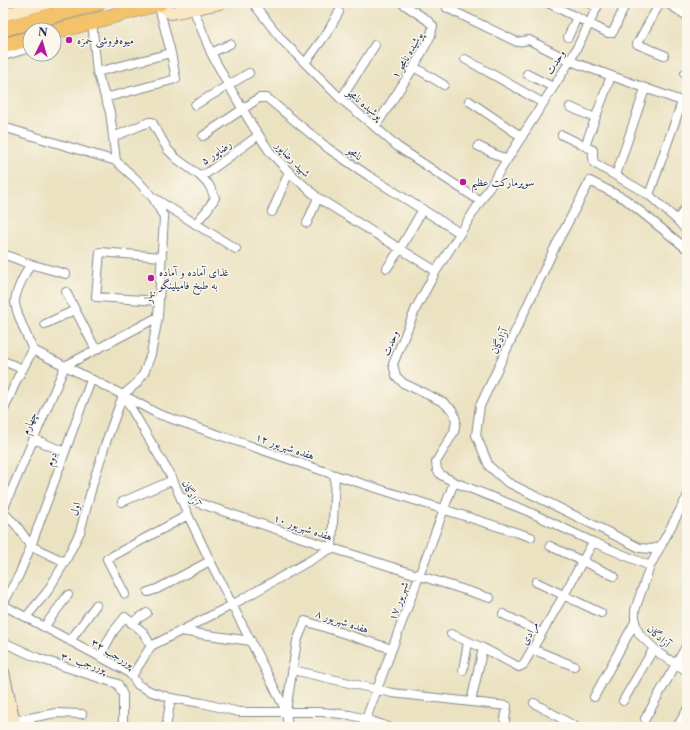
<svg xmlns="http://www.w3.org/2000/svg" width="690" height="730" font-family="'Libre Caslon Text',Amiri,serif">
  <rect width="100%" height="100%" fill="#fbf7ec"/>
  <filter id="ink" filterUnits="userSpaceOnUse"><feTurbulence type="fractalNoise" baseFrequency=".025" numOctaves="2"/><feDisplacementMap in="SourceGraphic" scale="8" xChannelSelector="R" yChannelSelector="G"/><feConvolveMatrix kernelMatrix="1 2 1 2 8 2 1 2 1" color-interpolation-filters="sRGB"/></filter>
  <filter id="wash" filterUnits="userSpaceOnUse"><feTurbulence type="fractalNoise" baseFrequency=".012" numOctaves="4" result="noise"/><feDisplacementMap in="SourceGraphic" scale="16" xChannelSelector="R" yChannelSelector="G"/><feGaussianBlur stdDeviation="0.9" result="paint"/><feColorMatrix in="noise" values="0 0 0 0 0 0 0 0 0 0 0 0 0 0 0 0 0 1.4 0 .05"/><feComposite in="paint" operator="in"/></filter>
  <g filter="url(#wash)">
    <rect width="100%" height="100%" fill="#ebe2c1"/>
  </g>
  <g filter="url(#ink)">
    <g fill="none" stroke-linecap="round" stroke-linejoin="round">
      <!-- street casing -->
      <g stroke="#838890" stroke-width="10">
        <path id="street" d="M253,3L282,40L341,99L375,127L398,147L480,201
          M548,3L608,33H612L614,30L626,3
          M588,3L597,7
          M599,3L585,32L570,61L436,271L416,308L393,364L396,376L403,383L443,402L453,411L456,421L454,432L436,462L437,470L441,475L454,482L525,510L593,542L650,566
          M660,3L637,44L664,55
          M667,3L687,16
          M193,8L211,53L229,86L252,125L270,152L289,172L318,198L436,271
          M447,8L517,42L529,40L570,61L687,103
          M92,21L97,72L110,112L116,161
          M568,37L577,17
          M211,53L230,44
          M3,56L30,48
          M465,59L543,103
          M305,63L327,33L339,12
          M414,67L444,85
          M97,72L171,53
          M685,73L687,74
          M527,74L553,87
          M105,98L176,79L171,53L158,3
          M341,99L375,45
          M469,101L522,137
          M195,105L249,73
          M570,107L595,118
          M3,127L116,161L137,180L153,198L164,217L158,317L151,354L144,373L137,383L123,395L106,442L93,483L80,532L65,562L47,592L26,617
          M375,127L414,67L431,35L433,26L427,20L402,3
          M562,135L593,150V157L594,163L649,195L677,220L687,231
          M203,136L259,98H267L329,149L369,176L460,233
          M113,137L149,122H152L168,150L177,159L199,175L207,173L259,135
          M478,146L507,160
          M585,146L611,76
          M616,175L645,89
          M649,195L682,102
          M154,198L236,249
          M272,212L289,172
          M677,220L687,206
          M307,223L318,198
          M195,224L207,210L215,198L209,185L199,175
          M3,254L30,264L66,274
          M30,264C25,275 16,288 15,301C14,310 29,340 33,350L123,395L158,414L335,475L531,537
          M387,268L400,249L423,209
          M66,292L96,350
          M159,301L96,297L100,252L162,257
          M45,324L75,310
          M3,361L23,369
          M124,396L173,480L188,515L210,561L286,711L288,727
          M3,412L17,379L33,350
          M34,439L65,452
          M181,497L332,548L490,598
          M687,497L650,566L635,610V622L639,634L660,654L687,671
          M122,502L173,480
          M3,510L65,366L158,317
          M3,512L16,525L31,546L19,575L3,604
          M550,546L614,576
          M661,546L652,549L640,548L507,482L489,466L476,435L480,406L555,247L590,181L625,199L687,249
          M65,562L31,546L91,380
          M536,582L601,613
          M148,592L157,589L210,561
          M125,594L107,559L188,515
          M3,605L125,670L132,676L138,685L152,692L171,698L202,703L239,712H322L350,715L366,719L388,727
          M503,614L541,633
          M131,623L147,613
          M44,627L68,595
          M180,631L251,641
          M451,634L483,648L519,667L523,665L564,595L593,542
          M70,641L96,605
          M3,642L38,658L118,684L123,695V727
          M151,646L232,605L332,548L335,475
          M532,649L574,666
          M100,656L113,632L125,617L143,632L151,646L132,676
          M293,670L392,693L507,706L504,727
          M463,670L468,642
          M594,697L635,622
          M623,701L654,648
          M471,702L483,648
          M534,703L576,727
          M286,711L297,641L302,629L305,621L392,649
          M645,719L676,664L687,645
          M3,723L56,713L82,714
          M166,727L171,698
          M363,727L454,482
          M677,727L687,710"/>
      </g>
      <!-- secondary casing -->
      <g stroke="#838890" stroke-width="14">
        <path id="secondary" d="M158,3L171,13L220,3
          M3,15L47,3
          M3,672L15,727"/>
      </g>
      <!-- highway casing -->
      <g stroke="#838890" stroke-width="16">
        <path id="highway" d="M3,29L98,3
          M54,32L160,3
          M3,46L30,38"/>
      </g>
      <!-- street -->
      <use href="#street" stroke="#fff" stroke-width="8"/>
      <!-- secondary -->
      <use href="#secondary" stroke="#fae7c3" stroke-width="12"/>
      <!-- highway -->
      <use href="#highway" stroke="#f3c26a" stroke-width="15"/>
    </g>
  </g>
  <!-- markers -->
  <g fill="#b5179e" stroke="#fbf7ec" stroke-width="1.5">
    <circle cx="69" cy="40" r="4"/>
    <circle cx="463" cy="182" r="4"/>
    <circle cx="151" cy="278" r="4"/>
  </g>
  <g text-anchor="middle" stroke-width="3" stroke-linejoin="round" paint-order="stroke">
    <!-- poi labels -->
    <g font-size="11" fill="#1b2f5e" stroke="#fbf7ec" text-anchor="start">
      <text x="77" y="44">میوه‌فروشی حمزه</text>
      <text x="471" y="186">سوپرمارکت عظیم</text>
      <text x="159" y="276">غذای آماده و آماده<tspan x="159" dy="13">به طبخ فامیلینگو</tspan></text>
    </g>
    <!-- street labels -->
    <g font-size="11" fill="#1b2f5e" stroke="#fbf7ec">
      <text transform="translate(407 55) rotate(-60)" y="4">پوشیده نامجو ۱</text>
      <text transform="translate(555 62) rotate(-59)" y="4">وحدت</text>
      <text transform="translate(365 104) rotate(39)" y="4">پوشیده نامجو</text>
      <text transform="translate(216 152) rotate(-34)" y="4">رضاپور ۵</text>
      <text transform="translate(355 153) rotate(35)" y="4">نامجو</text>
      <text transform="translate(293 159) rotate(46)" y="4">شهید رضاپور</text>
      <text transform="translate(148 297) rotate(-86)" y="4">بهار</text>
      <text transform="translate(499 341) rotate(-65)" y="4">آزادگان</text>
      <text transform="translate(390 343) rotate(-68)" y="4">وحدت</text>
      <text transform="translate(29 423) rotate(-67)" y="4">چهارم</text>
      <text transform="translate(285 446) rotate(19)" y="4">هفده شهریور ۱۲</text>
      <text transform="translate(51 459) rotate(-70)" y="4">دوم</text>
      <text transform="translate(191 493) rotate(67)" y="4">آزادگان</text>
      <text transform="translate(75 509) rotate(-75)" y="4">اول</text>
      <text transform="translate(303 527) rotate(19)" y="4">هفده شهریور ۱۰</text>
      <text transform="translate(398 601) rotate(-70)" y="4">۱۷ شهریور</text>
      <text transform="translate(342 621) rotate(18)" y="4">هفده شهریور ۸</text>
      <text transform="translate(529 633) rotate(-60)" y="4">مرادی</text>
      <text transform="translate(659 636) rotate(44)" y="4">آزادگان</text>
      <text transform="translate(113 653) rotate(30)" y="4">پوررجب ۳۲</text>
      <text transform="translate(84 662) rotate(17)" y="4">پوررجب ۳۰</text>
    </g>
  </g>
  <!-- margin -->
  <rect width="690" height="730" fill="none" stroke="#fbf7ec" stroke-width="16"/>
  <!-- north arrow -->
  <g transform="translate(42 42) rotate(5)"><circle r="19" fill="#fbf7ec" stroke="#a1a7b3"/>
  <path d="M0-3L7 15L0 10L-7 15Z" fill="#b5179e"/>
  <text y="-6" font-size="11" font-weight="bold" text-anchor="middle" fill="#1b2f5e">N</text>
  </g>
</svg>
